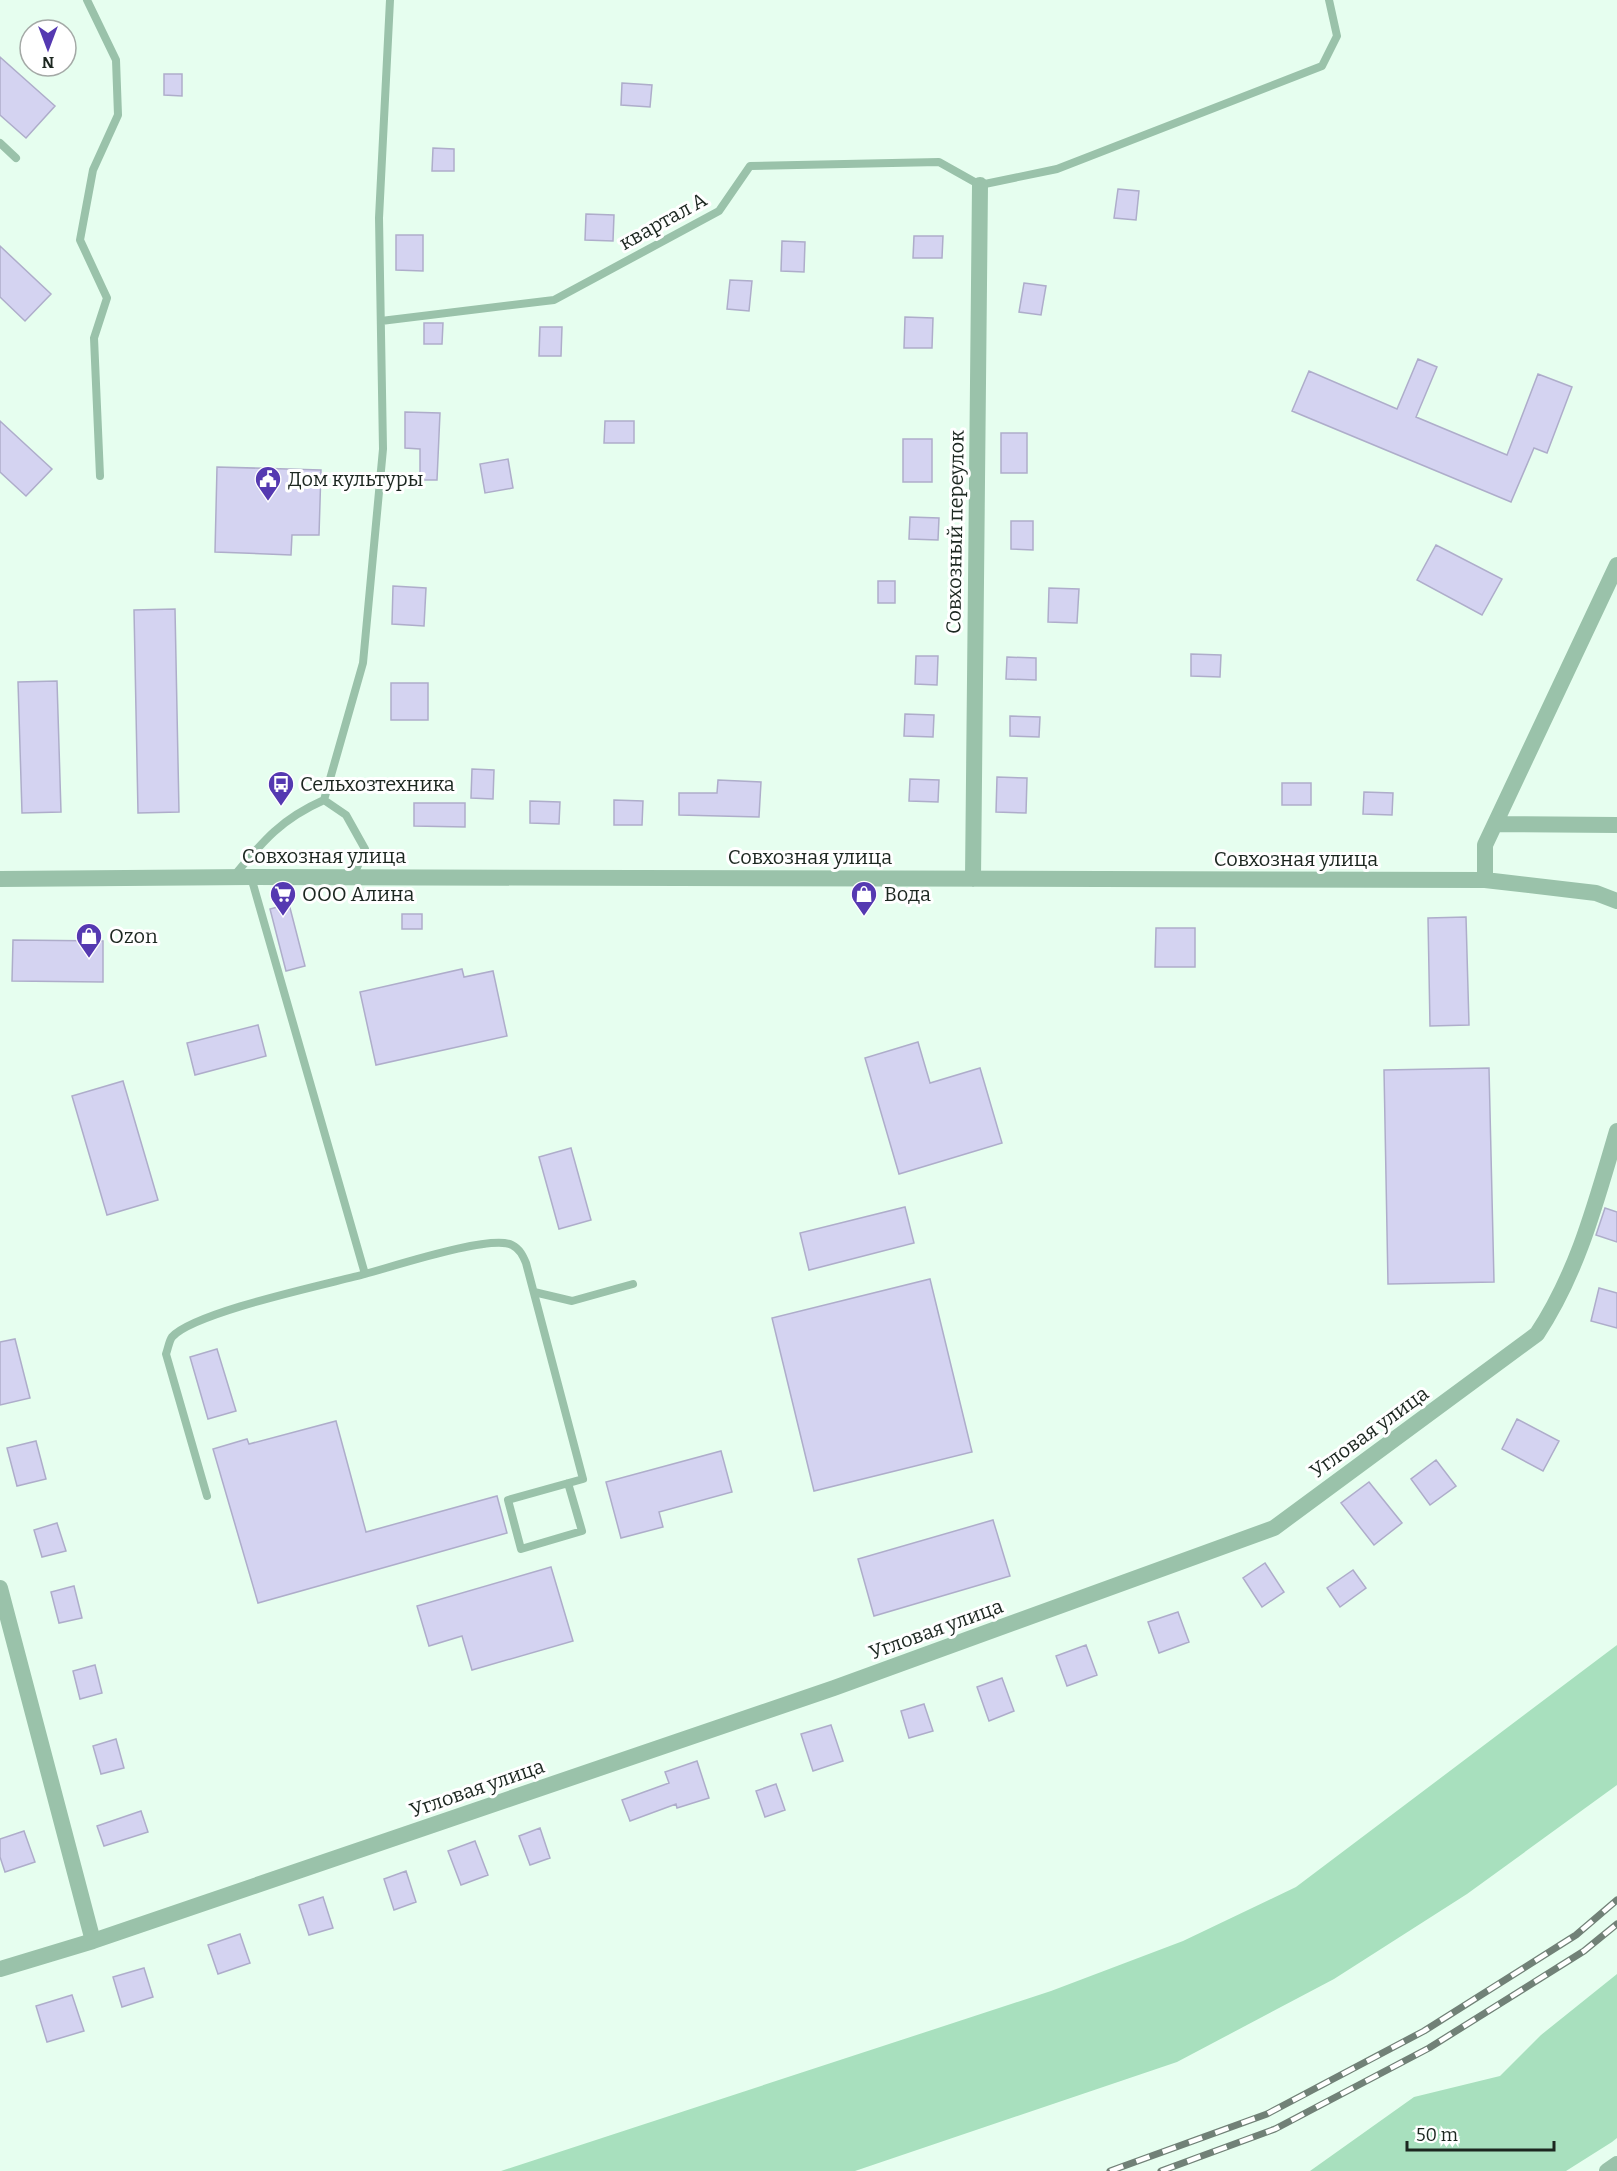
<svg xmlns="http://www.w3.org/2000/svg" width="1617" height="2171" font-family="Bitter,serif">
  <rect width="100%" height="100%" fill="#e6feef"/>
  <!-- green -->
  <path fill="#a8e0be" d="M1617,1645V1785L1467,1894L1334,1979L1177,2062L855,2171H501L1051,1991L1183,1941L1296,1887Z
    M1617,1974V2138L1612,2142L1566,2171H1310L1414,2097L1500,2076L1541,2035Z"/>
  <!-- building -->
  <path fill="#d4d3f1" stroke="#aeadca" stroke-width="1.5" d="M0,57L55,106L26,138L0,115Z
    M164,74H182V96L164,95Z
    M622,83L652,85L650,107L621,105Z
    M433,148L454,149V171H432Z
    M1118,189L1139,191L1136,220L1114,218Z
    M586,214L614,215L613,241L585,240Z
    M396,235H423V271L396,270Z
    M914,236H943L942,258H913Z
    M782,241L805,242L804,272L781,271Z
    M0,246L51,294L25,321L0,297Z
    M730,280L752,281L749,311L727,309Z
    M1024,283L1046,286L1041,315L1019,312Z
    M905,317L933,318L932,348H904Z
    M424,323H443L442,344H424Z
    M540,327H562L561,356H539Z
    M1418,359L1437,367L1416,417L1507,455L1538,374L1572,387L1547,453L1534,448L1511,502L1292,411L1309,371L1397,409Z
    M405,412L440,413L437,480H420V449L405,448Z
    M0,421L52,469L26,496L0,472Z
    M605,421H634V443H604Z
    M1001,433H1027V473H1001Z
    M903,439H932V482H903Z
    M508,459L513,488L485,493L480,464Z
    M217,467L321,470L319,535H292L291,555L215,552Z
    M910,517L939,518L938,540L909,539Z
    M1011,521H1033V550L1011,549Z
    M1436,545L1502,579L1482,615L1417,580Z
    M878,581H895V603H878Z
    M393,586L426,588L424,626L392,624Z
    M1049,588L1079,589L1077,623L1048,622Z
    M175,609L179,812L138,813L134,610Z
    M1191,654L1221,655L1220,677L1191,676Z
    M916,656H938L937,685L915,684Z
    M1007,657L1036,658V680L1006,679Z
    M57,681L61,812L22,813L18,682Z
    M391,683H428V720H391Z
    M905,714L934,715L933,737L904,736Z
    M1010,716L1040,717L1039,737L1010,736Z
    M472,769L494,770L493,799L471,798Z
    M997,777L1027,778L1026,813L996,812Z
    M910,779L939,780L938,802L909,801Z
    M718,780L761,782L759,817L679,815V793H717Z
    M1282,783H1311V805H1282Z
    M1364,792L1393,793L1392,815L1363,814Z
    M614,800L643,801L642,825H614Z
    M530,801L560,802L559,824L530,823Z
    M414,803H465V827L414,826Z
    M289,904L305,966L286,971L270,909Z
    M402,914H422V929H402Z
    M1466,917L1469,1025L1430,1026L1428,918Z
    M1156,928H1195V967H1155Z
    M13,940L103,941V982L12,981Z
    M462,969L464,977L493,971L507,1036L376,1065L360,992Z
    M258,1025L266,1056L195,1075L187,1043Z
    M918,1042L930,1083L980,1068L1002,1143L899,1174L865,1058Z
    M1489,1068L1494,1282L1388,1284L1384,1070Z
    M123,1081L158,1200L107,1215L72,1096Z
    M571,1148L591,1220L559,1229L539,1157Z
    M905,1207L914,1243L809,1270L800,1233Z
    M1605,1208L1617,1212V1242L1596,1235Z
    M930,1279L972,1452L814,1491L772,1318Z
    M1599,1288L1617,1293V1328L1591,1321Z
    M15,1339L30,1398L0,1405V1342Z
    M217,1349L236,1411L208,1419L190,1357Z
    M1517,1419L1559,1441L1543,1471L1502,1449Z
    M336,1421L366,1532L497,1496L507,1533L258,1603L213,1449L247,1439L249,1444Z
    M36,1441L46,1479L17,1486L7,1448Z
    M721,1451L732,1492L659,1512L663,1527L621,1538L606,1482Z
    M1436,1460L1456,1486L1430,1505L1411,1479Z
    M1369,1482L1402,1523L1374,1545L1341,1503Z
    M993,1520L1010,1576L874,1616L858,1559Z
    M57,1523L66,1551L42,1557L34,1530Z
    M1265,1563L1284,1592L1262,1607L1243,1578Z
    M551,1567L573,1641L472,1670L462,1636L429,1646L417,1606Z
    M1353,1570L1366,1588L1340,1607L1327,1588Z
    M74,1586L82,1618L59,1623L51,1592Z
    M1178,1612L1189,1642L1159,1653L1148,1622Z
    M1086,1645L1097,1675L1067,1686L1056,1656Z
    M95,1665L102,1693L80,1699L73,1671Z
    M1002,1678L1014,1711L989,1721L977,1687Z
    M924,1704L933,1731L909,1738L901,1711Z
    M831,1725L843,1761L813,1771L801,1734Z
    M116,1739L124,1768L101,1774L93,1746Z
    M697,1761L709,1798L677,1808L676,1804L630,1821L622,1800L669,1783L665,1772Z
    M776,1784L785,1810L765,1817L756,1791Z
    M141,1811L148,1832L104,1846L97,1826Z
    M540,1828L550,1858L530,1865L519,1836Z
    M24,1831L35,1862L5,1872L0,1857V1839Z
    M475,1841L488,1875L461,1885L448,1851Z
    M406,1871L416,1902L394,1910L384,1879Z
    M323,1897L333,1928L309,1935L299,1905Z
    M240,1934L250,1963L218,1974L208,1945Z
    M144,1968L153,1997L122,2007L113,1977Z
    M72,1995L84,2031L47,2042L36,2006Z"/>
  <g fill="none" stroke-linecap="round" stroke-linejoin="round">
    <!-- lane -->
    <path stroke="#9ac2aa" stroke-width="8" d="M87,0L116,60L118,115L93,170L80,240L107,298L94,338L100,476
      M0,143L16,158
      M381,321L554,300L719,211L750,166L939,162L980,185L1057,169L1322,66L1337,36L1329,0
      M324,800L363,663L383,449L379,218L390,0
      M234,876C263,841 281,819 324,800L346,815L365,849L353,877
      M251,877L365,1274C392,1267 491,1234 512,1245C520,1249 523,1256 526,1263L583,1479L508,1500L521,1549L582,1531L568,1483
      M534,1292L572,1301L633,1284
      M207,1496L166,1354C168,1349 169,1341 172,1337C194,1312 328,1284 365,1274"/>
    <!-- street -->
    <path stroke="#9ac2aa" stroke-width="16" d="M1495,824L1617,825
      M0,879L251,877L1485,880L1596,893L1617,901
      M973,879L980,185
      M1485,880V845L1617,565
      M0,1588L93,1941
      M0,1969L93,1941L834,1688L1274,1528L1537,1334C1578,1272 1596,1202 1617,1131
      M1607,2171L1617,2164"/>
    <!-- rail casing -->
    <g stroke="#718177" stroke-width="7">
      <path id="rail" d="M1110,2171L1267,2114L1424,2031L1576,1935L1617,1900
        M1161,2171L1275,2129L1429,2048L1584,1951L1617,1924"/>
    </g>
    <!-- rail -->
    <use href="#rail" stroke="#fff" stroke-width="4.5" stroke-dasharray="14" stroke-linecap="butt"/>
  </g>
  <!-- icons -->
  <defs>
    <g id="civic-pin" transform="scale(1.35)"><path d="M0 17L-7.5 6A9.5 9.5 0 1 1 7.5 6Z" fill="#5539b1" stroke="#fff"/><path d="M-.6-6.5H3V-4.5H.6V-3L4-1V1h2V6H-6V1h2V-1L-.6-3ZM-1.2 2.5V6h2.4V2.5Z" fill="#fff"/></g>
    <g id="bus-pin" transform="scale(1.35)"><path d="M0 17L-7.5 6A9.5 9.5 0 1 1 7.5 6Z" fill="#5539b1" stroke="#fff"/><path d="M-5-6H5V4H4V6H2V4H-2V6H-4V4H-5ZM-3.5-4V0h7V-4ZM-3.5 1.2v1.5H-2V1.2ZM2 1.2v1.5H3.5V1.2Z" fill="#fff"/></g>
    <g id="supermarket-pin" transform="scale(1.35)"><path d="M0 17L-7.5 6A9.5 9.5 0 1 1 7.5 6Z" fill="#5539b1" stroke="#fff"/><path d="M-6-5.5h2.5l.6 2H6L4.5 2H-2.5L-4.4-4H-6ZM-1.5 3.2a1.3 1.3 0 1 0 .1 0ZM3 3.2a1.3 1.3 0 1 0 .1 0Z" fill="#fff"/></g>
    <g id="shop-pin" transform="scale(1.35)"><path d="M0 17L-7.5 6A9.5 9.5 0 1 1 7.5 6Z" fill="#5539b1" stroke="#fff"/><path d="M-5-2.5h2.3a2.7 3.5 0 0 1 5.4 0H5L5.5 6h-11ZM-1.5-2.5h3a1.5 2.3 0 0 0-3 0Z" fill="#fff"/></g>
  </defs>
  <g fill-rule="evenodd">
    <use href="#civic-pin" x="268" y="479"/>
    <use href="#bus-pin" x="281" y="784"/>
    <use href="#supermarket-pin" x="283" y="894"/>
    <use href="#shop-pin" x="864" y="894"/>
    <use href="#shop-pin" x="89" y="936"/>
  </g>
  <g text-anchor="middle" stroke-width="6" stroke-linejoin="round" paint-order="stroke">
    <!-- street labels -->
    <g font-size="20" fill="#1c2720" stroke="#fff">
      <text transform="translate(663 221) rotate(-29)" y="7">квартал А</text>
      <text transform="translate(955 532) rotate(-89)" y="7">Совхозный переулок</text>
      <text x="324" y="863">Совхозная улица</text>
      <text x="810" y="864">Совхозная улица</text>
      <text x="1296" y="866">Совхозная улица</text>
      <text transform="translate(1369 1432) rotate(-36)" y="7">Угловая улица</text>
      <text transform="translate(936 1629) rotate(-20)" y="7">Угловая улица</text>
      <text transform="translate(477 1788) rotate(-19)" y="7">Угловая улица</text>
    </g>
    <!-- poi labels -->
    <g font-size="20" fill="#1c2720" stroke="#fff" text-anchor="start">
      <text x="288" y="486">Дом культуры</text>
      <text x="300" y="791">Сельхозтехника</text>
      <text x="302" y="901">ООО Алина</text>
      <text x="884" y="901">Вода</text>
      <text x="109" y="943">Ozon</text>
    </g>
  </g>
  <!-- north arrow -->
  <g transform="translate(48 48) rotate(180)"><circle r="28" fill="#ffffff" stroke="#a4a9a6" stroke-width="1.5"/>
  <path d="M0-4.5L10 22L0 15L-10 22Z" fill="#5539b1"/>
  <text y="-9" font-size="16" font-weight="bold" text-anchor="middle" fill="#1c2720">N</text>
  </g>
  <!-- scale -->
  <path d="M1407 2141v9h147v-9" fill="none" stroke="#1c2720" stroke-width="3"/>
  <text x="1416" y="2141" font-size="18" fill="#1c2720" stroke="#ffffff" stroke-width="4.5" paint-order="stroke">50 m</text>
</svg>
